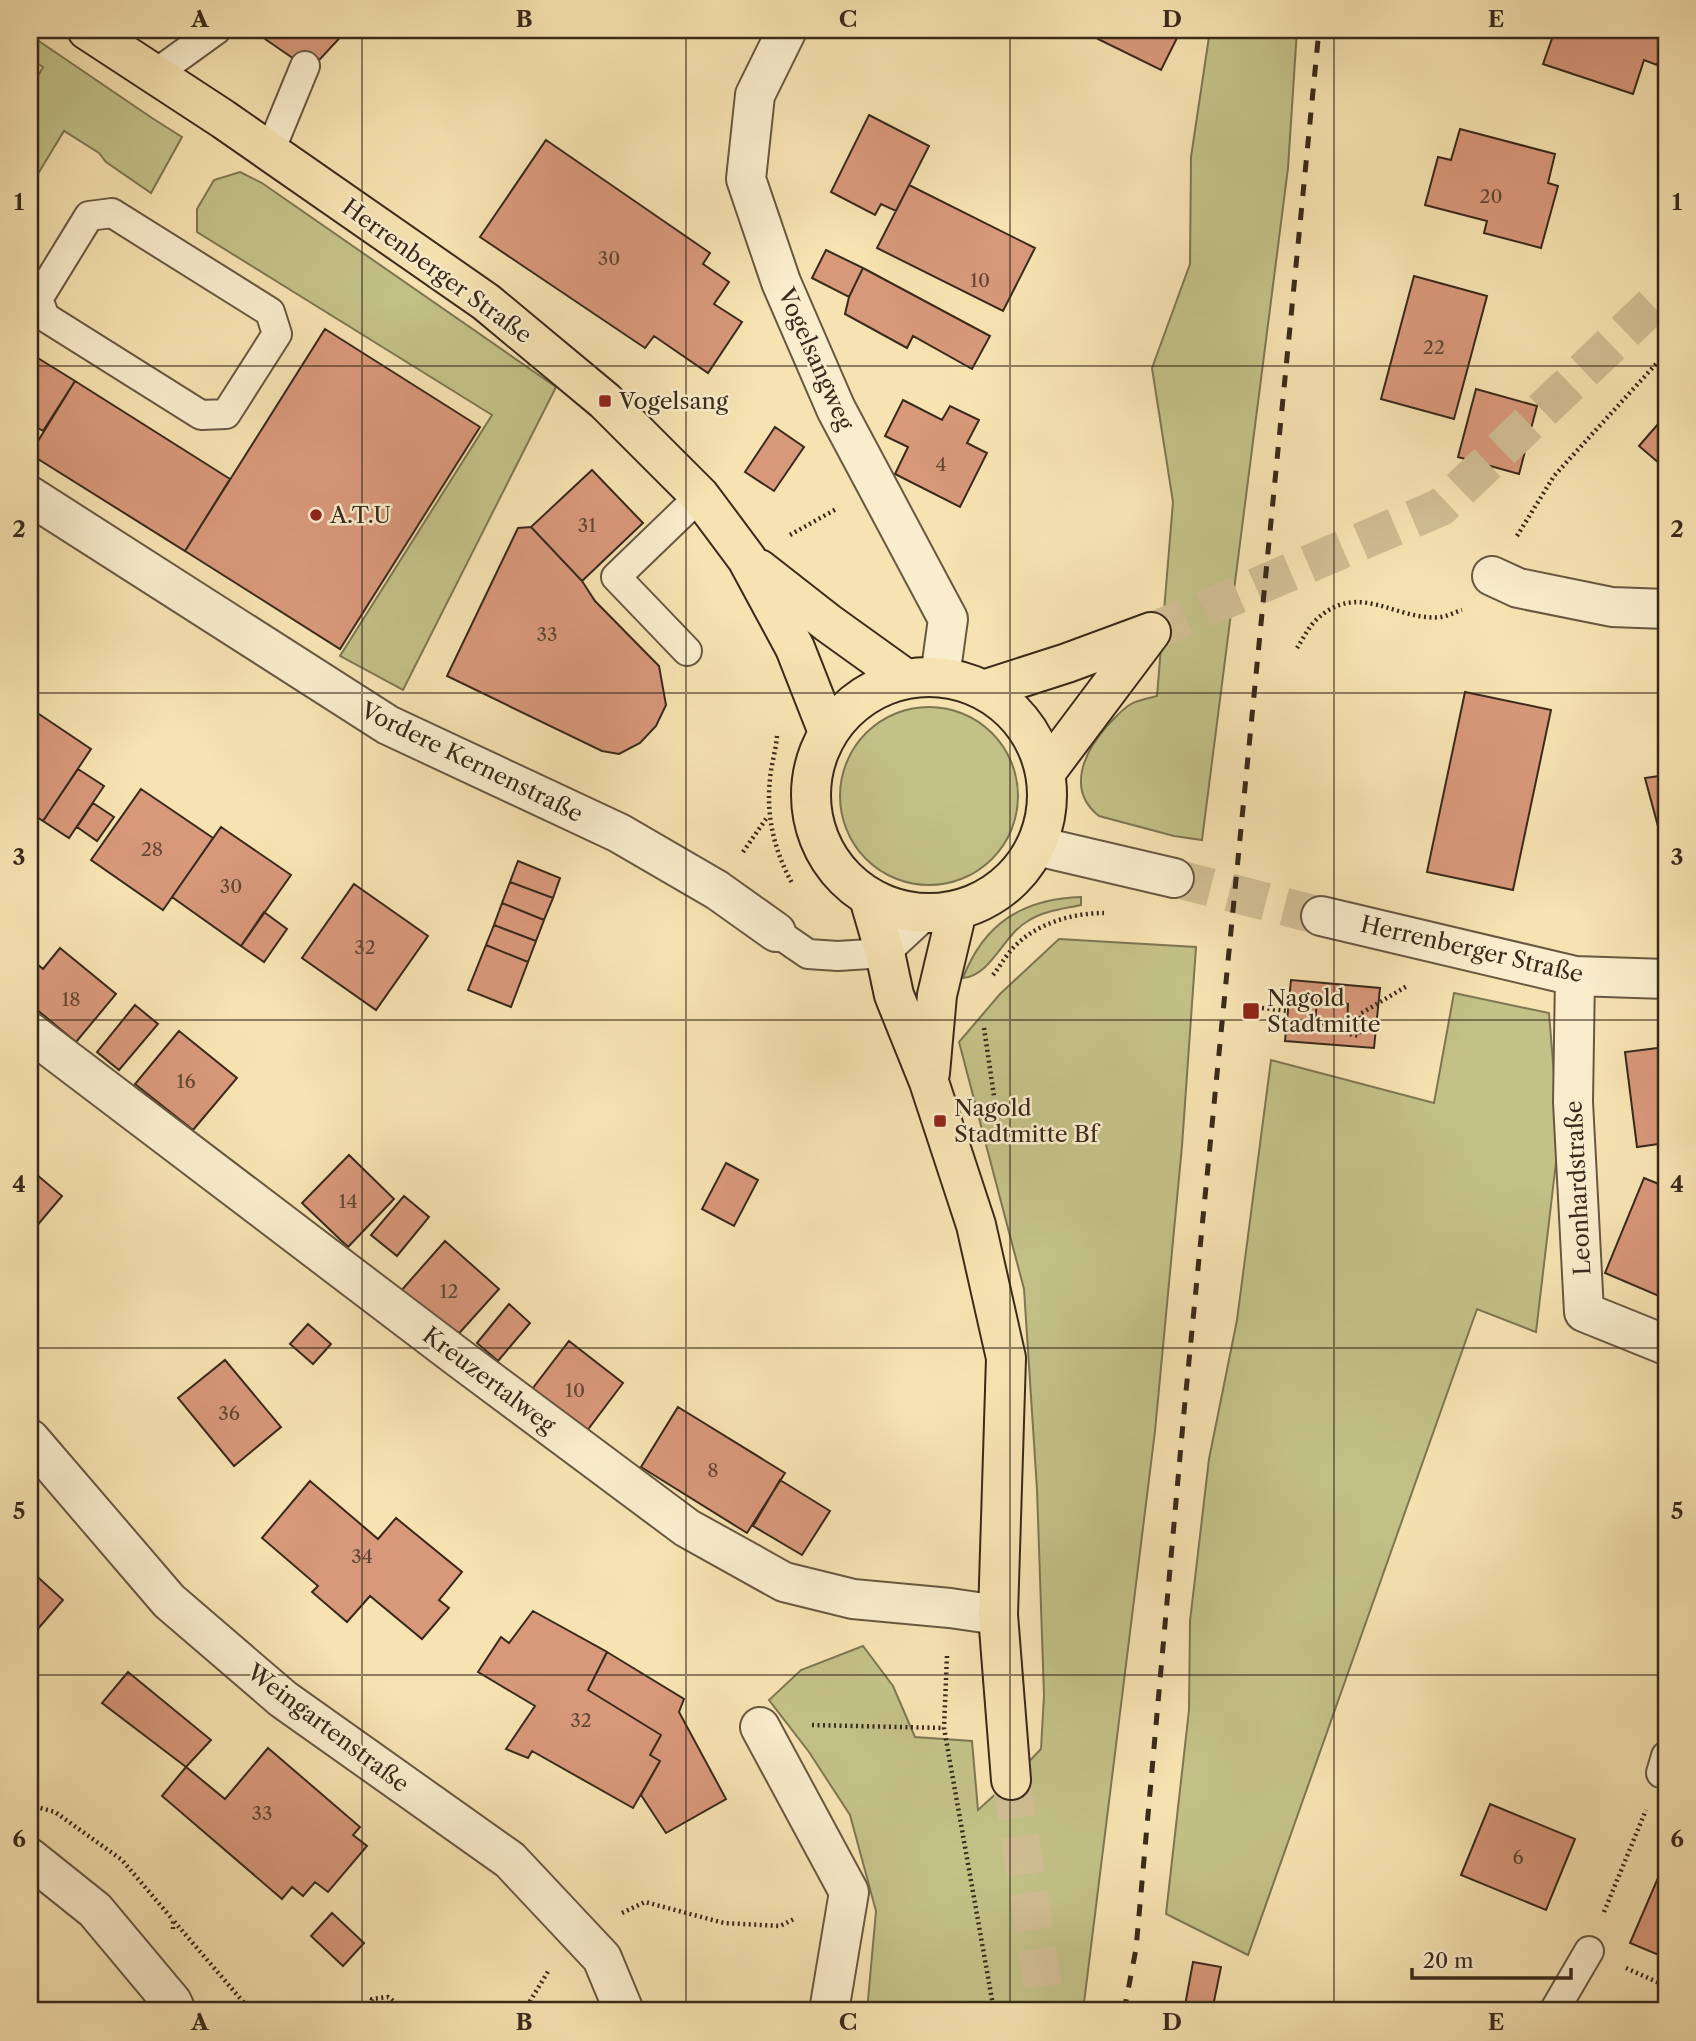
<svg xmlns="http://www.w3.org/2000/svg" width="1696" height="2041" font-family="'Libre Caslon Text',serif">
  <rect width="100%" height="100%" fill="#f7e3b2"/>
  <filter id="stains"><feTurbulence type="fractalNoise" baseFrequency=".00286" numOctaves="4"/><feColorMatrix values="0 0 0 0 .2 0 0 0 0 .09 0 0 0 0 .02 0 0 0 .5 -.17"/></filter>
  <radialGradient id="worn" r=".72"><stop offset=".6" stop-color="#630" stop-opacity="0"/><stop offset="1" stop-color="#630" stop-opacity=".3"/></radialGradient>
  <!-- green -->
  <path fill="#c3c188" stroke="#7e7652" stroke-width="2" d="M1210,30H1297L1288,168L1202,840L1174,836L1099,816C1066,790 1084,752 1107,726C1114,719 1122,709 1131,704C1138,700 1149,698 1157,696L1173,502L1152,368L1190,264L1191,157Z
    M30,35L152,118L182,137L151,193L106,162L99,153L64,131L30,187V90L43,67L30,59Z
    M240,172L262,183L556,387L403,690L340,656L492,415L197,232V209L214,180Z
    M840 796a89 89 0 1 1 178 0a89 89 0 1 1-178 0Z
    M1081,897V905C1063,909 1043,911 1028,921C1003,935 992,975 963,978C984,923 1023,899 1081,897Z
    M1059,939L1196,947L1182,1146L1155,1431L1083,2011H867L876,1911L850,1815L809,1752L769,1700L801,1670L863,1646L893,1686L915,1737L972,1741L978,1810L1011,1780L1041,1749L1044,1695L1037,1489L1024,1289L959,1042L1000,994Z
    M1454,993L1549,1013L1559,1137L1536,1332L1477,1309L1248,1955L1166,1914L1189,1710L1190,1621L1209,1459L1237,1320L1271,1060L1434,1103Z"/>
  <!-- building -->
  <path fill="#d8987a" stroke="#392a1b" stroke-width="2" d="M252,30H347L310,70Z
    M1102,30H1181L1161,70L1098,39Z
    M1555,30H1666V37L1657,65L1644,60L1633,94L1543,64Z
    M869,115L929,146L896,211L881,204L875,215L831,192Z
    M1460,129L1555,154L1548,183L1558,186L1541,248L1484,233L1487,221L1425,205L1438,157L1451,160Z
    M546,140L710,253L703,264L729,282L714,304L742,322L708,373L654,336L645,348L480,237Z
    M909,185L1035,248L1003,311L877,248Z
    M826,250L863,268L849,297L812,278Z
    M863,268L990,336L972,369L913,336L907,348L845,314L849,297Z
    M1414,276L1487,296L1454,419L1381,399Z
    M325,329L480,427L340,649L185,551Z
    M33,355L75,381L43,431L30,423V360Z
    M75,381L230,479L185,551L30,454Z
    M1476,389L1537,406L1519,474L1458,457Z
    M903,400L942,420L950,406L979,420L967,443L987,453L960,507L895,474L908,447L885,436Z
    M1665,416L1666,417V469L1639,446Z
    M775,427L804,447L774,491L745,472Z
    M592,470L643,523L582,581L531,527Z
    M531,527L582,581L595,601L659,666L666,705L656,726L640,743L619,754L602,751L447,676L518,528Z
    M1465,692L1551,710L1513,890L1427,872Z
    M30,708L91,749L43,821L30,812Z
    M78,769L104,786L69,838L43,821Z
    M1666,775V856L1645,778Z
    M141,789L213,838L163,910L91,860Z
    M93,803L114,817L97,841L77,827Z
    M221,827L291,875L241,946L172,897Z
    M518,861L560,878L553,898L510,882Z
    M510,882L553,898L544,920L502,903Z
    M354,884L428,936L376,1010L302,958Z
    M502,903L544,920L536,941L494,925Z
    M264,912L287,929L264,962L241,946Z
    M494,925L536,941L528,962L486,945Z
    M486,945L528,962L511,1007L468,990Z
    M60,948L116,994L76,1042L30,1004V958L43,969Z
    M1291,980L1380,988L1374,1048L1285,1041Z
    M1317,1001L1348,1004L1347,1026L1315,1023Z
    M135,1005L158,1024L119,1070L97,1052Z
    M179,1031L237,1078L193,1130L135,1084Z
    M1666,1047V1143L1637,1147L1625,1052Z
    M349,1155L394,1199L348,1247L302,1203Z
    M726,1163L758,1180L734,1226L702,1209Z
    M30,1169L62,1196L30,1234Z
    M1644,1178L1666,1187V1299L1605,1273Z
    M404,1196L429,1217L397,1256L371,1235Z
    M445,1241L499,1289L453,1340L400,1292Z
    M509,1304L530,1323L498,1361L477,1343Z
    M308,1324L331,1344L313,1364L290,1344Z
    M569,1341L623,1383L580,1440L526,1397Z
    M225,1360L281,1427L234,1466L178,1398Z
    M678,1407L785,1473L747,1533L641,1467Z
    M780,1480L830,1511L802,1555L753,1526Z
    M310,1481L378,1539L396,1518L462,1572L439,1600L449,1608L422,1639L370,1596L347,1622L312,1592L318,1586L262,1538Z
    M30,1570L63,1600L30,1638Z
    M533,1611L607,1652L588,1690L661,1735L650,1755L660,1761L633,1808L532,1751L528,1758L506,1749L535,1706L478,1672L501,1637L509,1643Z
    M607,1652L684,1699L679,1712L726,1799L666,1833L641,1795L660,1761L650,1755L661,1735L588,1690Z
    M128,1672L211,1740L186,1767L102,1703Z
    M268,1748L360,1827L353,1835L367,1846L328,1892L315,1882L303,1896L292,1887L282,1899L162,1796L186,1767L225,1799Z
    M1490,1804L1575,1839L1546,1910L1461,1875Z
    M1661,1871L1666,1874V1958L1630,1943Z
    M332,1913L364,1943L343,1966L311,1936Z
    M1193,1962L1221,1967L1212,2011H1184Z"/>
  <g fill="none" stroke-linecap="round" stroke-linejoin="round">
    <!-- minor-tunnel -->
    <path stroke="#d1be94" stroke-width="38" stroke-dasharray="38 19" stroke-linecap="butt" d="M1174,878L1321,916"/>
    <!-- primary-tunnel -->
    <path stroke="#d1be94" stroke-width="38" stroke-dasharray="38 19" stroke-linecap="butt" d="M1151,632L1441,507L1666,292
      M1011,1780L1047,2011"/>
    <!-- service casing -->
    <g stroke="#685841" stroke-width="32">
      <path id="service" d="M155,74L216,30
        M270,151L305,66
        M112,213L270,312L277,334L226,414L201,415L45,317L38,299L89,216Z
        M687,651L616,577L700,496
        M776,932L808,954L838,956L885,953L927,914
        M1661,1773L1666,1756
        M1554,2011L1589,1951"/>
    </g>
    <!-- minor casing -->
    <g stroke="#685841" stroke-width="42">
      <path id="minor" d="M787,30L755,95L746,179L781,282L836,409L948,619L940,677
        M30,496L388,725L619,833L717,890L776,932
        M1492,576L1518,588L1612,607L1666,609
        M1037,846L1174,878
        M1321,916L1575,976L1666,979
        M1575,976L1573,1102L1584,1312L1666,1345
        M30,1032L459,1358L687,1528L784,1582L853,1599L950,1608L998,1615
        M30,1439L169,1601L283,1699L510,1860L602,1958L624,2011
        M760,1727L849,1892L829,2011
        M30,1858L95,1910L172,2002L176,2011"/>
    </g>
    <!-- primary casing -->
    <g stroke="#392a1b" stroke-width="42">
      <path id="primary" d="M87,30L223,119L486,302L605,401L700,496L747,559L795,648L828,732
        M759,569L828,623L906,679
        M811 795a118 118 0 1 1 236 0a118 118 0 1 1-236 0Z
        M983,690L1067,663L1151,632
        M1046,772L1151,632
        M869,898L885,953L894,995L929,1082L976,1225L1006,1358L998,1615L1011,1780
        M930,1073L937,995L957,911"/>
    </g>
    <!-- path -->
    <path stroke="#392a1b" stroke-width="4.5" stroke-dasharray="2 3.5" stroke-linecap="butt" d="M790,535L838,508
      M1517,536L1554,476L1666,353
      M1297,648C1303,639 1308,628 1316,620C1359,579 1396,622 1441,617C1448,616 1455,612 1462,610
      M777,736C776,750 771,765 770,779C766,816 774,850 792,883
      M743,852L768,816
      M993,975C1001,965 1007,953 1017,944C1039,923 1073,913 1104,913
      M1262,1008L1288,1011
      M984,1028L994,1096
      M1350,1034L1359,1036L1360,1014L1407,986
      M947,1656L944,1728L994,2011
      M812,1725L944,1728
      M30,1805L55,1812L122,1860L173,1920
      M1604,1912L1646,1810
      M622,1913L645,1902L724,1923L780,1926L796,1918
      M173,1929V1920L251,2011
      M1626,1968L1666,1986
      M368,2011L372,1999L388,1997L406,2011
      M524,2011L549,1970"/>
    <!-- service -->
    <use href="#service" stroke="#faedcd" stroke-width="28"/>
    <!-- minor -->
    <use href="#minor" stroke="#faedcd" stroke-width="38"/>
    <!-- primary -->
    <use href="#primary" stroke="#f7e3b2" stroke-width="38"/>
    <!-- rail -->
    <path stroke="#392a1b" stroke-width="5" stroke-dasharray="12 12" stroke-linecap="butt" d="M1124,2011L1136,1949L1184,1412L1319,30"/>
  </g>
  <!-- grid -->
  <path fill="none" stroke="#392a1b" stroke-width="2" stroke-opacity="0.55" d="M362,30V2011M686,30V2011M1010,30V2011M1334,30V2011M30,366H1666M30,693H1666M30,1020H1666M30,1348H1666M30,1675H1666"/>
  <!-- markers -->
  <g fill="#8f2418" stroke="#faedcd" stroke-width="2.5">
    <rect x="598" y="394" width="14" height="14" rx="3.5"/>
    <circle cx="316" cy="515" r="7"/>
    <rect x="1242" y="1002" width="18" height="18" rx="3.5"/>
    <rect x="933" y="1114" width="14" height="14" rx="3.5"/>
  </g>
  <g text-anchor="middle" stroke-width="5" stroke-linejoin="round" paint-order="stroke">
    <!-- number labels -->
    <g font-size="19" fill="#614633">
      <text x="1491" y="203">20</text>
      <text x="609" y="265">30</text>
      <text x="980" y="287">10</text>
      <text x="1434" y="354">22</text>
      <text x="941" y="471">4</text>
      <text x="587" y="532">31</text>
      <text x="547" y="641">33</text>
      <text x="152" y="856">28</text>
      <text x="231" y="893">30</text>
      <text x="365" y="954">32</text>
      <text x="71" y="1006">18</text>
      <text x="186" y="1088">16</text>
      <text x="348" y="1208">14</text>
      <text x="449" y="1298">12</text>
      <text x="575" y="1397">10</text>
      <text x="229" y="1420">36</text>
      <text x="713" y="1477">8</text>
      <text x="362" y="1563">34</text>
      <text x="581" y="1727">32</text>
      <text x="262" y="1820">33</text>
      <text x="1518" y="1864">6</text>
    </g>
    <!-- street labels -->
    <g font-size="23" fill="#392a1b" stroke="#faedcd">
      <text transform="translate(437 271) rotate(36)" y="8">Herrenberger Straße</text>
      <text transform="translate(816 359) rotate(66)" y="8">Vogelsangweg</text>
      <text transform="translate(472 762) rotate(26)" y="8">Vordere Kernenstraße</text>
      <text transform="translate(1472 949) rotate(13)" y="8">Herrenberger Straße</text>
      <text transform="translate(1578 1188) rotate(-93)" y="8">Leonhardstraße</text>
      <text transform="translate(489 1380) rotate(37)" y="8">Kreuzertalweg</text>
      <text transform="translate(328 1728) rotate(37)" y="8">Weingartenstraße</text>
    </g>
    <!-- poi labels -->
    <g font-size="23" fill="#392a1b" stroke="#faedcd" text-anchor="start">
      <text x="619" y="409">Vogelsang</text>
      <text x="330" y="523">A.T.U</text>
      <text x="1267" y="1006">Nagold<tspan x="1267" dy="26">Stadtmitte</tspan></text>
      <text x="954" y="1116">Nagold<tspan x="954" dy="26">Stadtmitte Bf</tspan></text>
    </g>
  </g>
  <!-- margin -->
  <rect width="1696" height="2041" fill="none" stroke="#f7e3b2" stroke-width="77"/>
  <!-- scale -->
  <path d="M1412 1968v10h159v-10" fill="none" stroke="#392a1b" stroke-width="3.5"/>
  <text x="1423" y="1968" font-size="21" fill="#392a1b" stroke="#faedcd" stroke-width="5" paint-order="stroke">20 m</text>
  <rect x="38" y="38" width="1620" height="1964" fill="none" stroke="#392a1b" stroke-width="2.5"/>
  <g font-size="23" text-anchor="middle" font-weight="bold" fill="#392a1b">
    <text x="200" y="27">A</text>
    <text x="524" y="27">B</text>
    <text x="848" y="27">C</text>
    <text x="1172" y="27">D</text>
    <text x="1496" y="27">E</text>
    <text x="19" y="210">1</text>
    <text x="1677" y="210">1</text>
    <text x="19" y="537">2</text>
    <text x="1677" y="537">2</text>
    <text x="19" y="865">3</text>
    <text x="1677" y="865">3</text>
    <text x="19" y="1192">4</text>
    <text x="1677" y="1192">4</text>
    <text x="19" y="1519">5</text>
    <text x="1677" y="1519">5</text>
    <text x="19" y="1847">6</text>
    <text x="1677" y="1847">6</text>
    <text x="200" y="2030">A</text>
    <text x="524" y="2030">B</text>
    <text x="848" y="2030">C</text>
    <text x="1172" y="2030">D</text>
    <text x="1496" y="2030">E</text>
  </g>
  <rect width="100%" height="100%" filter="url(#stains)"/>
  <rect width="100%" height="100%" fill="url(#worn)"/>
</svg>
